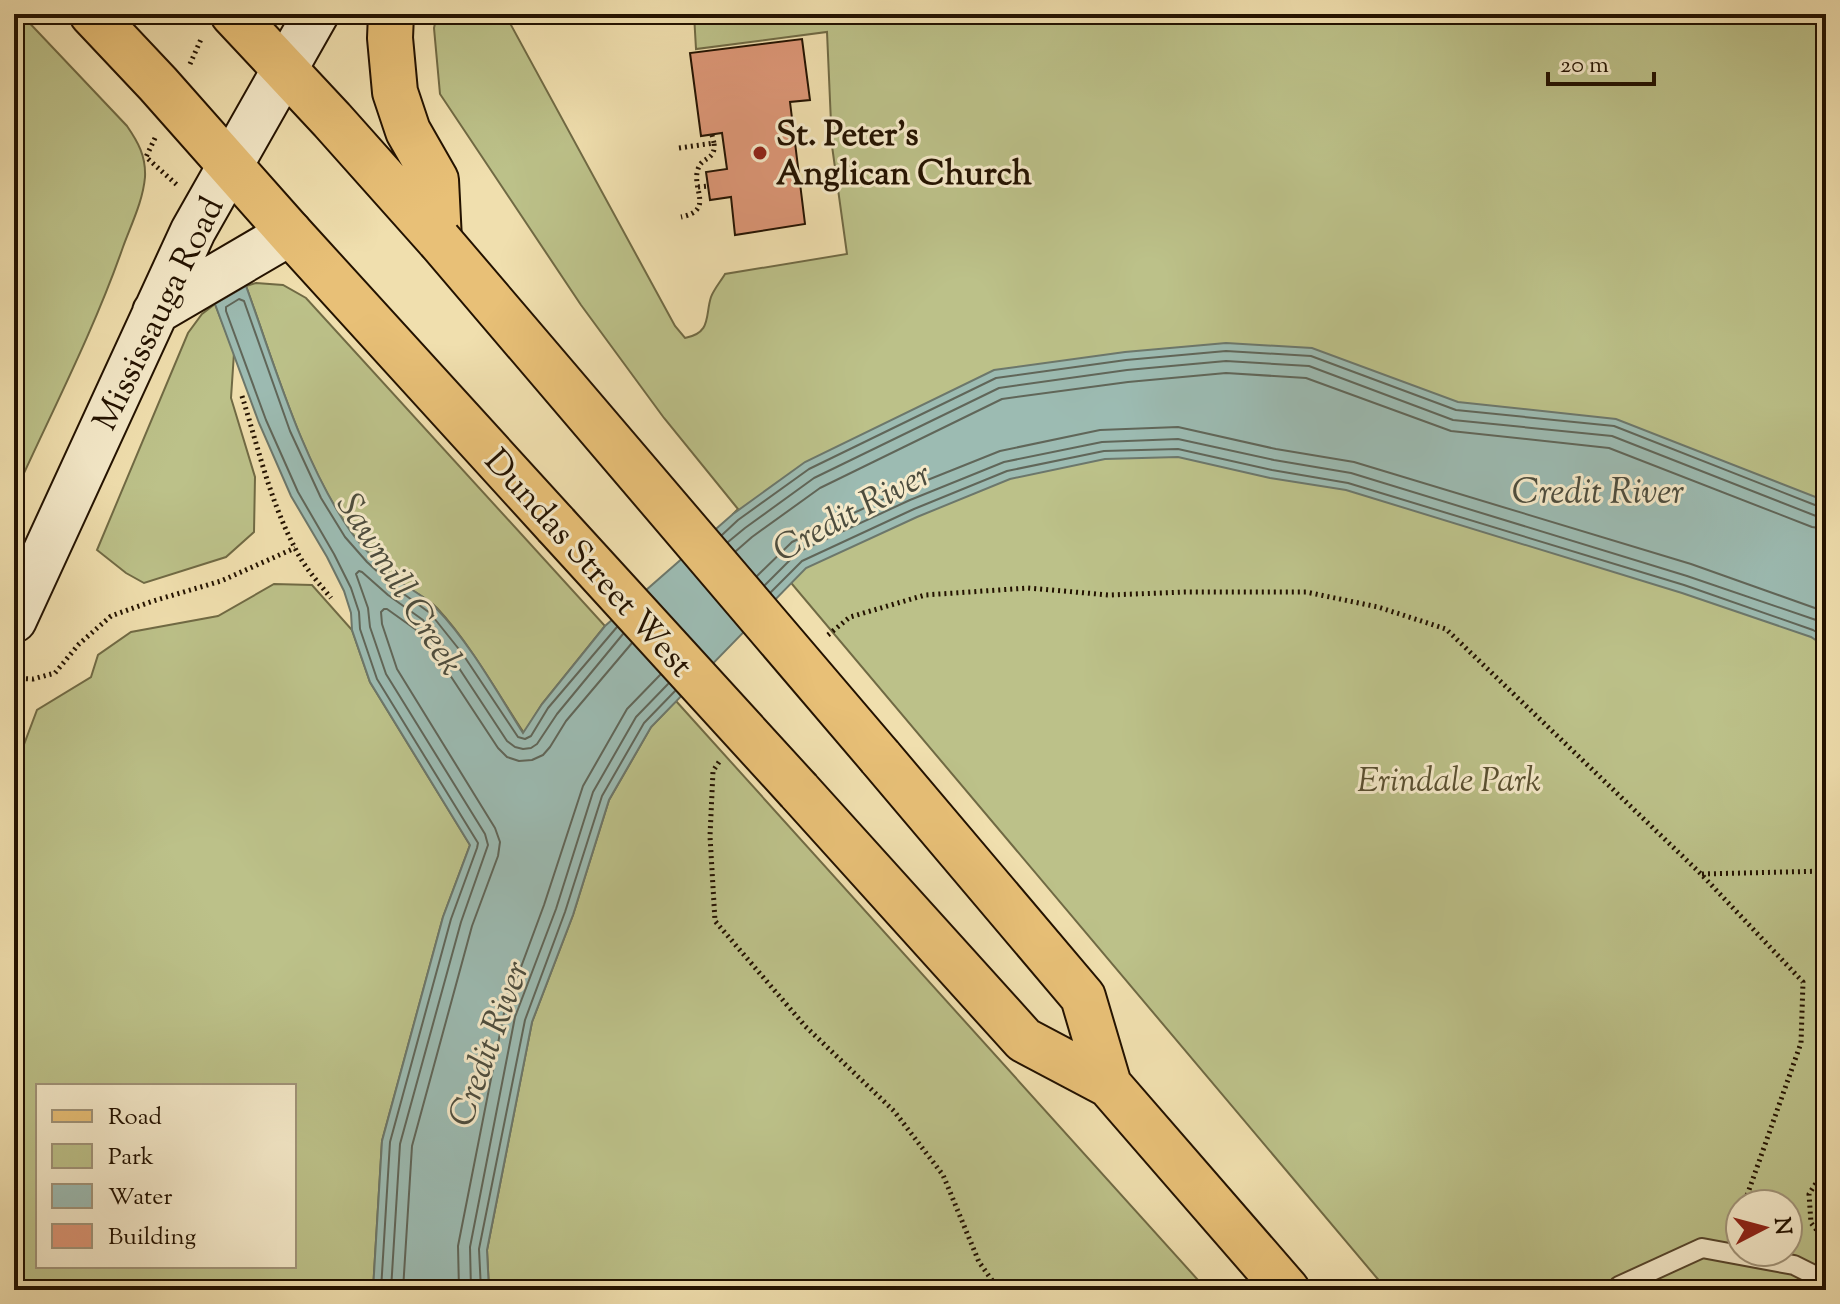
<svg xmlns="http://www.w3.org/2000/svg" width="1840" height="1304" font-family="'Sorts Mill Goudy',serif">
  <rect width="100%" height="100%" fill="#f0dfae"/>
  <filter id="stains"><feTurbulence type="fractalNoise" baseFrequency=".0025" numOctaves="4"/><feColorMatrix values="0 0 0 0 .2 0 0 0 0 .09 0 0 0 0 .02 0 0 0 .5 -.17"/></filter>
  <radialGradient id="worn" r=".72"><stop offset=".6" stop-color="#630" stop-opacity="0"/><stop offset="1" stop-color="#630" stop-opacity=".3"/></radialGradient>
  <!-- green -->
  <path fill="#bcc189" stroke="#706a44" stroke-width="2" fill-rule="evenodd" d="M14,14H21L127,126C138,142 146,156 145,177C143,201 131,225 123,247C93,333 51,413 14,495Z
    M437,14H505L675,326L685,338C712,333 705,315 711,297C714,289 721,281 725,274L847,254L832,146L827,32L696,49L694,14H1826V1290H1387L733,514L738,509L664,418L581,305L440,94L434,28ZM1740,1204H1788V1252H1740Z
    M256,283L283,285L306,298L605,626L542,704L524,733C496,691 471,645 437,608C427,598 413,592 402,583C384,570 364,551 351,532C302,463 275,365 246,286Z
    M215,304L234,353L231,398L255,477L254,532L226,557L144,583L126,573L97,550L188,333L202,314Z
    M274,584L312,585L352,630L370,682L470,845L443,917L382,1141L373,1290H14V771L37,710L91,677L98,655L131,632L218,616ZM38,1086H294V1266H38Z
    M676,701L1207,1290H489L487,1250L532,1022L573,915L609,800L651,727Z"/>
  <!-- water -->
  <path fill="#9cbbb2" stroke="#6c776b" stroke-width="2" d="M246,286C275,366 302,461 351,532C364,550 384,569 402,583C413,591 427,598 436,608C470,643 497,692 523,733L542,704L605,626L733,514L805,462L994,370L1125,352L1226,343L1312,348L1458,402L1616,419L1823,500L1826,499V647L1811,637L1682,593L1346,490L1270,478L1178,457L1105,459L1010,479L917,517L806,568L651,727L609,800L573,915L532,1022L487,1250L489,1290H373L382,1141L443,917L470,845L370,682L352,630L351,613L344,591L327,557L291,496L259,423L215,304Z"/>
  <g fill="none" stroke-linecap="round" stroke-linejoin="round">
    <!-- shore -->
    <path stroke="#606659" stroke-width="2" d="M722,535L738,520L809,469L996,378L1126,360L1226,351L1311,356L1456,410L1614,426L1820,507H1826
      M728,542L745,528L814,478L999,388L1127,370L1226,361L1309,366L1453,420L1612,436L1816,516L1826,517
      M736,551L752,537L820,488L1002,399L1128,382L1226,373L1306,378L1451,431L1609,448L1812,527L1826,529
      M757,576L792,542L905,489L1000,451L1100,430L1178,427L1276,449L1354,462L1691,564L1826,612
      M765,585L798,552L910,500L1004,462L1102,442L1178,439L1274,460L1351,473L1687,576L1816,620L1826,626
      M771,592L802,561L914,509L1007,471L1104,451L1178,449L1272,470L1348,483L1684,585L1813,630L1826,638
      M381,1290L390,1142L451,919L477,848L478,843L377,679L360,629L359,612L351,588L334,554L298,492L266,420L226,311V307L239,299L244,301L290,431L321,498L345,537L367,562L394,587L430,613L462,653L518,737L525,739L531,736L548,708L617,627
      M391,1290L400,1144L461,922L488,845L485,834L386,674L370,627L368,608L356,574L359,571L362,572L388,595L423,620L453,659L507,741L515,747L523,749L531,748L537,744L557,714L623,634
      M403,1290L412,1146L472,926L498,856L500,842L495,828L397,669L382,624L381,612L384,609H387L415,629L444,666L498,748L507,757L519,761L532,760L543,755L550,747L566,721L632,643
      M459,1290L458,1246L504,1013L544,905L583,786L627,709L660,675
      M471,1290L470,1247L515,1017L556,909L593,792L636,717L668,684
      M481,1290L479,1249L525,1020L565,912L602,796L644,723L675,691"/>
  </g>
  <!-- building -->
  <path fill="#dc9676" stroke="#231200" stroke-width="2" d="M802,39L810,100L790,102L805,224L735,235L731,197L710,200L706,172L727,169L722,133L701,136L690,53Z"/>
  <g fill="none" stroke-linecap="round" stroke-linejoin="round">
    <!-- lane casing -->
    <g stroke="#56452c" stroke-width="22">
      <path id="lane" d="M1617,1290L1619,1286L1702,1248L1794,1265L1826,1281"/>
    </g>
    <!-- secondary casing -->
    <g stroke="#231200" stroke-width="48">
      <path id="secondary" d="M155,312L290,233
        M14,620L193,231L316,14"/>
    </g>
    <!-- primary casing -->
    <g stroke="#231200" stroke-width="48">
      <path id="primary" d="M92,14L158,84L290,233L556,525
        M233,14L332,120L439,240
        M391,14L390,38L395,92L408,131L436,180L439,240
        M880,757L1083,997L1109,1085
        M799,791L1024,1040L1109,1085L1287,1290"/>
    </g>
    <!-- path -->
    <path stroke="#231200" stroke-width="5" stroke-dasharray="2 4" stroke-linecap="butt" d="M190,64L202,37
      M712,135L714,143
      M155,138L146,157L177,185
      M679,148L714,143C716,161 702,156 698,169C691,189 715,210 681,217
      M698,187L708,186
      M242,396C258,447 270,501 295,548C304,567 318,582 331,598
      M828,635L850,617L925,595L1028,588L1109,595L1185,592H1306L1378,607L1446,629L1701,874L1803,982L1801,1043L1744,1204
      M14,678L33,679L55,673L79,644L111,616L153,601L221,581L295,548
      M719,762L713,771L710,836L715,921L805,1026L894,1111L943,1175L979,1262L999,1290
      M1702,874L1826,871
      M1824,1239L1811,1223L1809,1194L1826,1168"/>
    <!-- lane -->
    <use href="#lane" stroke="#f5eaca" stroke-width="18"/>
    <!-- secondary -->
    <use href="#secondary" stroke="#f5eaca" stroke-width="44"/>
    <!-- primary -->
    <use href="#primary" stroke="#e8c077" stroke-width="44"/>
    <!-- primary-bridge casing -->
    <g stroke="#231200" stroke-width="48" stroke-linecap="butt">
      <path id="primary-bridge" d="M439,240L880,757
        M556,525L799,791"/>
    </g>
    <!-- primary-bridge -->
    <use href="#primary-bridge" stroke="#e8c077" stroke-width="44"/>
  </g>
  <!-- markers -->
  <circle fill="#8f2418" stroke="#f5eaca" stroke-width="3" cx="760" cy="153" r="8"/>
  <g text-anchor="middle" stroke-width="6" stroke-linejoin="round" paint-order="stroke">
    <!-- poi labels -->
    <g font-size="34" font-weight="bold" fill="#231200" stroke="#f5eaca" text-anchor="start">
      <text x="776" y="145">St. Peter's<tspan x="776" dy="39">Anglican Church</tspan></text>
    </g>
    <!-- street labels -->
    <g font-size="34" fill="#231200" stroke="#f5eaca">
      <text transform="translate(157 313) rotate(-64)" y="12">Mississauga Road</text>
      <text transform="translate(590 562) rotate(48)" y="12">Dundas Street West</text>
    </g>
    <!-- park labels -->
    <g font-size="34" font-style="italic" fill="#594f30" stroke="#f5eaca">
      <text x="1449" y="791">Erindale Park</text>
    </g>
    <!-- water labels -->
    <g font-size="36" font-style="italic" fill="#4d4d3e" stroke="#f5eaca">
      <text x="1598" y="503">Credit River</text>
      <text transform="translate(851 510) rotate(-28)" y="13">Credit River</text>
      <text transform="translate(402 583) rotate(58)" y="13">Sawmill Creek</text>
      <text transform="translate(487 1043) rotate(-70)" y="13">Credit River</text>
    </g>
  </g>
  <!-- margin -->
  <rect width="1840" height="1304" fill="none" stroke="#f0dfae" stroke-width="48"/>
  <rect x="16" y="16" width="1808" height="1272" fill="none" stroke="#231200" stroke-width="4"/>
  <rect x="24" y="24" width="1792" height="1256" fill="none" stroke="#231200" stroke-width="2"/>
  <!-- legend -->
  <rect x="36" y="1084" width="260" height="184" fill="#f5eaca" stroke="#a19479" stroke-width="2"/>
  <rect x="52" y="1110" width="40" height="12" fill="#e8c077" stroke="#a19479" stroke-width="2"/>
  <text x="108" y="1124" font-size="24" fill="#231200">Road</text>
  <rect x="52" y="1144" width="40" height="24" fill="#bcc189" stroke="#a19479" stroke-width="2"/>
  <text x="108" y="1164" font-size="24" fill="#231200">Park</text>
  <rect x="52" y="1184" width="40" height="24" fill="#9cbbb2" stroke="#a19479" stroke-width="2"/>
  <text x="108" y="1204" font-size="24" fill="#231200">Water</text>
  <rect x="52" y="1224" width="40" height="24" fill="#dc9676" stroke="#a19479" stroke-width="2"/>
  <text x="108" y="1244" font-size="24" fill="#231200">Building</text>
  <!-- north arrow -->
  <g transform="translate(1764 1228) rotate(84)"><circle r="38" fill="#f5eaca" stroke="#a19479" stroke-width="2"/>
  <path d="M0-6L14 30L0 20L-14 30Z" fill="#8f2418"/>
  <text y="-12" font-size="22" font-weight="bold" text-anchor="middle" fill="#231200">N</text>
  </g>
  <!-- scale -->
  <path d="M1548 72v12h106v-12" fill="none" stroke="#231200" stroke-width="4"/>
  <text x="1560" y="72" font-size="24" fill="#231200" stroke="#f5eaca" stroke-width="6" paint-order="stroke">20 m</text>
  <rect width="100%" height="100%" filter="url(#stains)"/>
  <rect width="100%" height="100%" fill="url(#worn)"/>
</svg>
